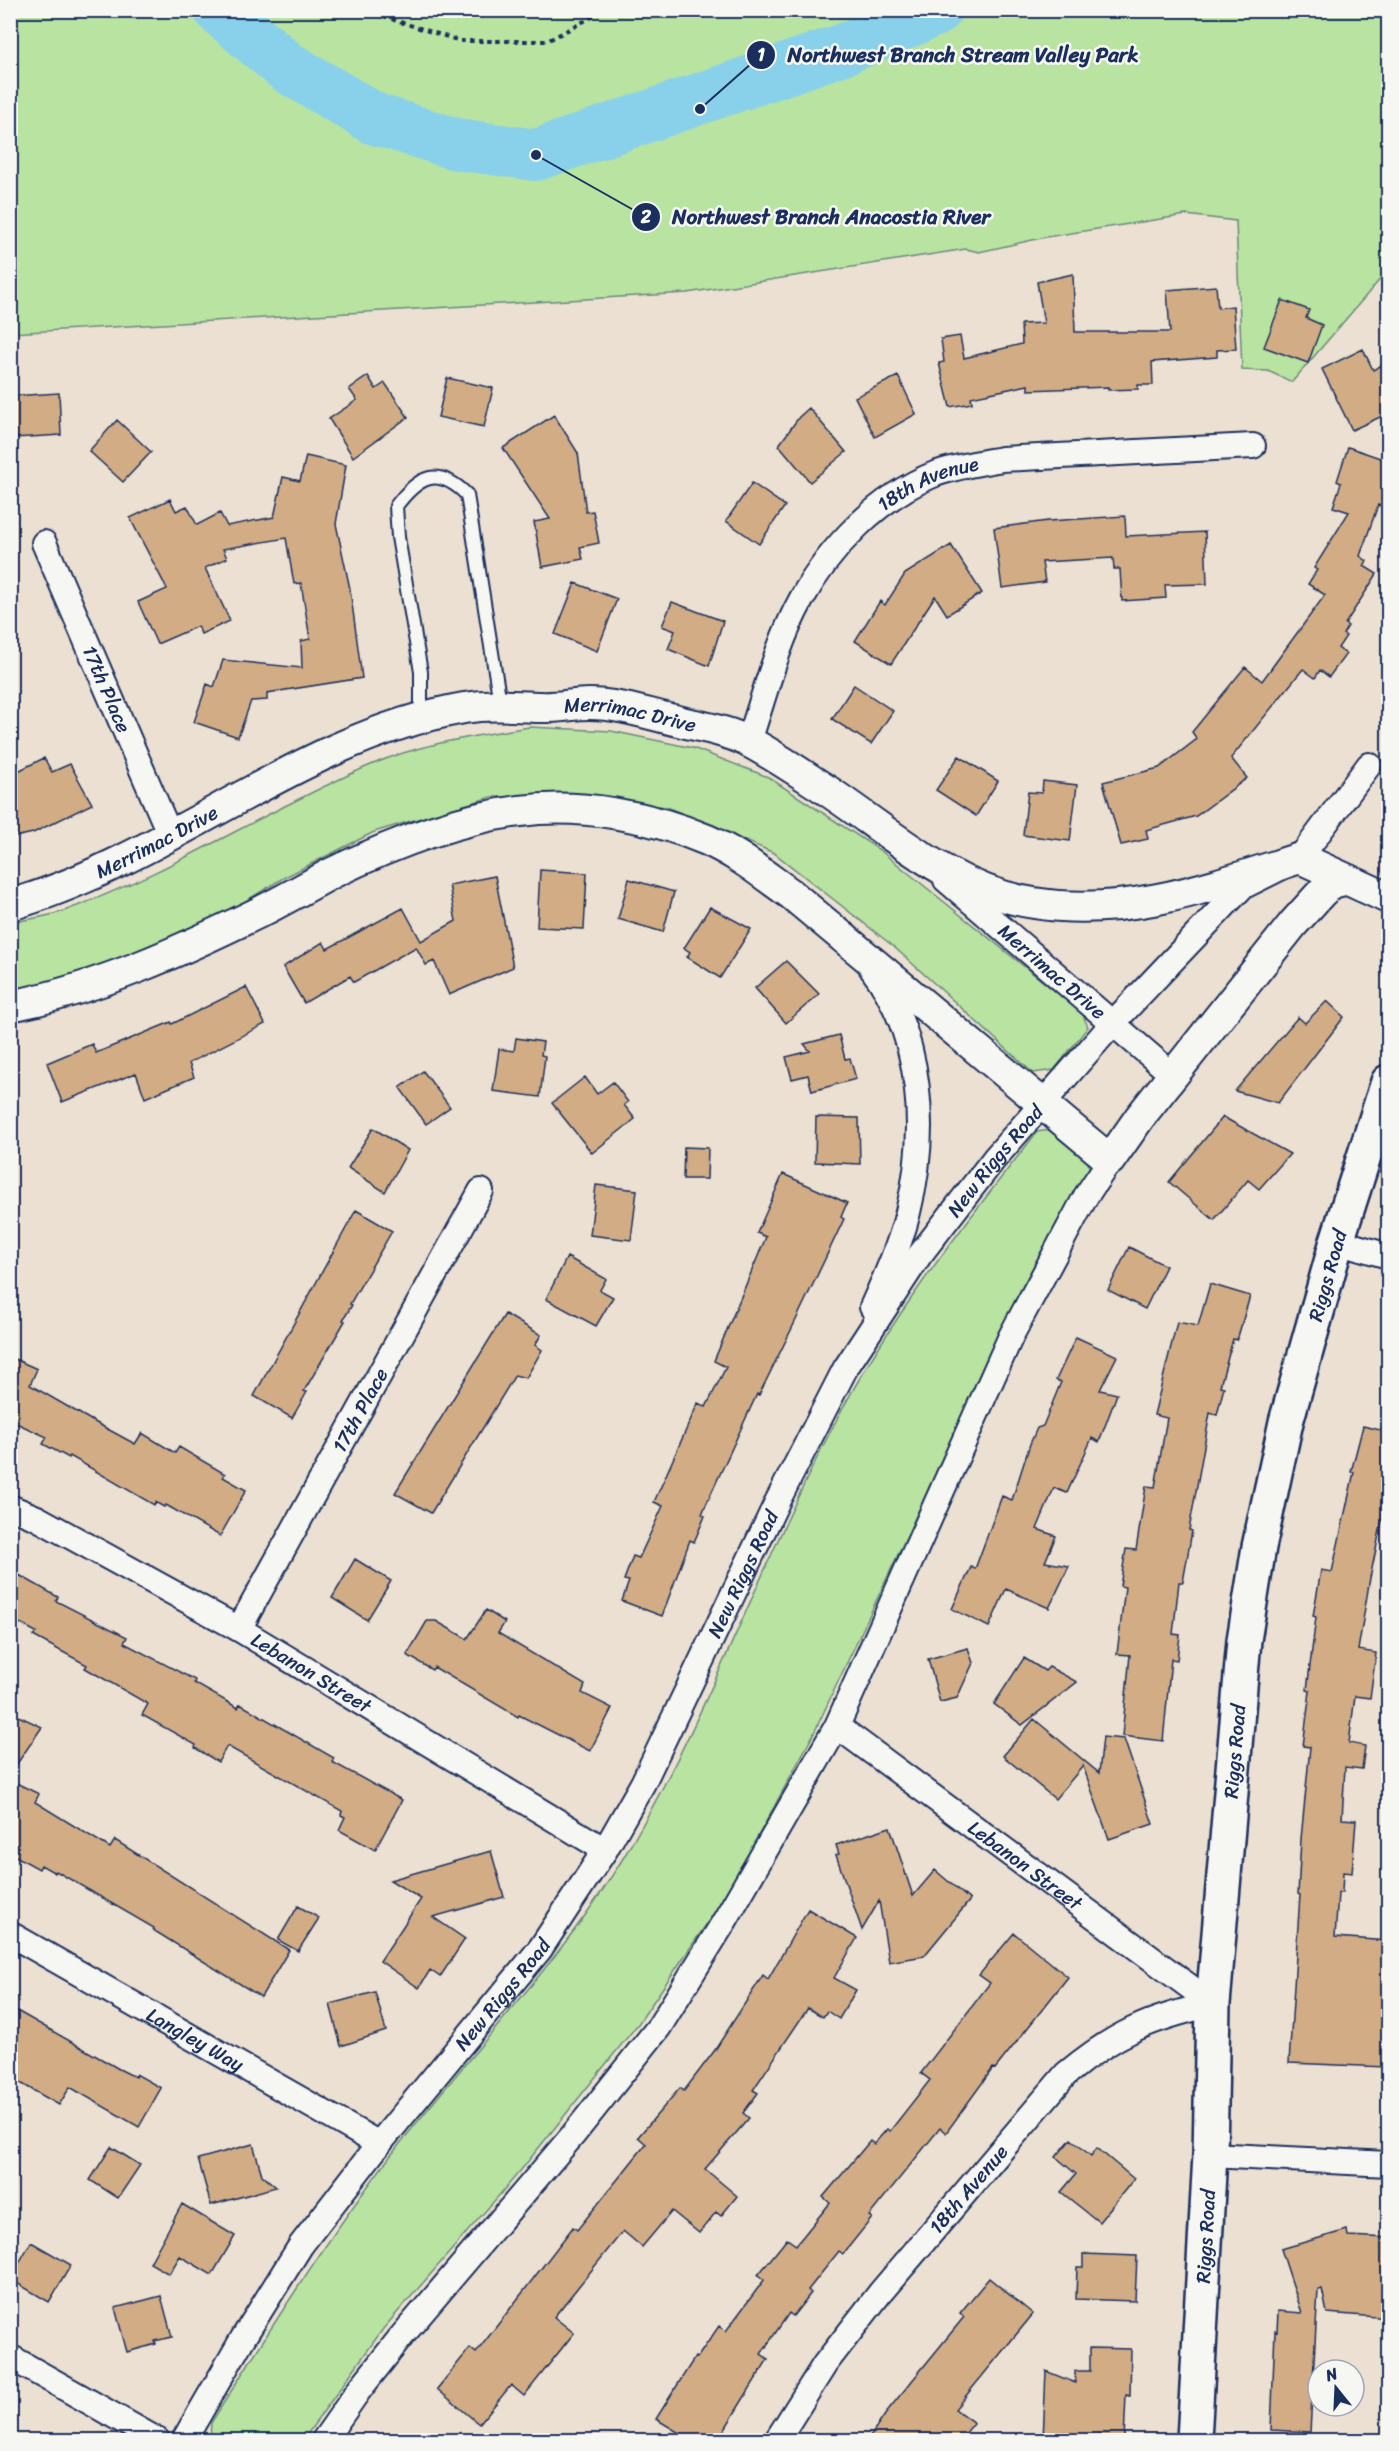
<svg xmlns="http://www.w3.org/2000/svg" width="1399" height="2451" font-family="Sriracha,sans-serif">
  <rect width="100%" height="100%" fill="#ebe0d1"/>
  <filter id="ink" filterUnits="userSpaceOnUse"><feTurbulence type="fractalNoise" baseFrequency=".0167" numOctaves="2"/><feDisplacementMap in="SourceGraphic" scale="12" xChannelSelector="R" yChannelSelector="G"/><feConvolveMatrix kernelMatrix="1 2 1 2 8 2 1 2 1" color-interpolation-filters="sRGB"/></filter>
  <g filter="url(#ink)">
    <!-- green -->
    <path fill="#b9e3a0" stroke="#6a897f" stroke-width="1.5" d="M11,11H1388V270L1292,382L1268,371L1242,370L1236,221L1186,215L1046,237L979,252L966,249L687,293L11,333Z
      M529,727L611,731L693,748L768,777L881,851L1082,1013L1088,1027L1054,1070L1033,1073L893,946L774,853L667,807L567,796L491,797L374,832L285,877L206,925L138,954L11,994V923C28,919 47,917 64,911C172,872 268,809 373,764C422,743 477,736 529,727Z
      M1056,1129L1084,1149L1090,1170L1021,1293L813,1735L725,1897L638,2024L521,2170L383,2329L303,2440H210L211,2423C269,2331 326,2240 392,2154C469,2054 560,1963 625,1855C709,1715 762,1560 838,1417C892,1315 966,1222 1037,1132Z"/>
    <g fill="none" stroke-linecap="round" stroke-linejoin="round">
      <!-- river -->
      <path stroke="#89d1eb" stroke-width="52" d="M220,10L287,67L375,119L456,144L536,155L844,49L936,10"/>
    </g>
    <!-- building -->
    <path fill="#d2ac84" stroke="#1b2f5e" stroke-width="1.5" d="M1073,274L1075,332H1170L1167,290L1216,286L1218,308L1233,306L1236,349L1217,350V357L1152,362L1153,385H1138V389L1108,390V387L1028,390V385L971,397L972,403L950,407L939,363L944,362L941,339L960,336L964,358L1022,344L1021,324L1044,323L1037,282Z
      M1282,300L1309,310L1306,318L1322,325L1308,363L1264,347Z
      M1363,349L1373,370L1389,361V413L1352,430L1322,369Z
      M368,376L376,389L385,383L408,417L353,457L329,419L357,400L349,389Z
      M898,376L916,414L875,437L855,397Z
      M447,378L493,388L484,427L438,417Z
      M59,393L61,435L14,438L12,396Z
      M809,408L846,452L810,482L779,445L799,417Z
      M554,415L578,453L586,512L593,511L599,543L580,547L583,559L542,567L534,522L550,519L503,448Z
      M117,420L151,452L123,482L89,451Z
      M1348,447L1389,461V509L1378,505L1360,556L1367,561L1364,566L1377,574L1345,624L1348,626L1343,634L1346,636L1338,648L1346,654L1329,677L1320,670L1315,678L1303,669L1231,758L1247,778L1196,816L1146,830L1148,839L1121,845L1103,782L1159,768L1197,739L1192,732L1245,667L1262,681L1325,595L1308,584L1317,570L1314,568L1349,512L1333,507L1341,483L1337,481Z
      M306,456L346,465L336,524L350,589L362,678L267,693V700L251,701L238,737L194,722L207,684L214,687L223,660L302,668L301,641L310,639L301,583L294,584L286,538L223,549L227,558L205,568L230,621L201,634L198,626L157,644L138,602L167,589L130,518L170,499L176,511L187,506L197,525L220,513L227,526L274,517L283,477L300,481Z
      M752,483L785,506L759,544L726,521Z
      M1125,516L1126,536L1205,532L1207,584L1165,585L1166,598L1122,601L1120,569H1114L1113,558L1042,562L1045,582L1002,588L994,528L1048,521Z
      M951,545L982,593L947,615L935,596L891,664L855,641L880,601L885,605L905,574Z
      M575,583L617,599L597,651L555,634Z
      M672,602L723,621L709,666L668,649L675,631L662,626Z
      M854,685L893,711L871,744L832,719Z
      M959,756L998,781L976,816L936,790Z
      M44,758L52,772L70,764L92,804L33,833L10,838V775Z
      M1043,781L1077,785L1070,841L1023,835L1028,792L1042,793Z
      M540,870L587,873L584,929L537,927Z
      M495,876L513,967L449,995L434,961L426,965L416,947L354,982L350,976L304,1003L283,967L323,942L327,949L403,908L421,941L456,921L449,885Z
      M629,879L674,892L663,932L618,919Z
      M710,907L751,929L720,978L687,957L690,952L684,948Z
      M786,961L819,994L786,1023L755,988Z
      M246,987L265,1024L189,1063L194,1077L145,1098L136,1073L62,1102L47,1063L92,1044L96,1053L171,1022L172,1024Z
      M1327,1001L1344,1017L1278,1103L1235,1091L1298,1017L1305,1023Z
      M839,1035L845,1059L850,1058L856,1079L812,1091L808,1075L792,1079L786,1057L810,1051L804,1044Z
      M516,1038L543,1042L541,1055L545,1056L540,1097L493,1091L499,1049L514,1051Z
      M423,1071L450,1107L426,1124L400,1088Z
      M585,1077L597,1094L613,1082L628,1102L624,1105L635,1119L592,1153L552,1103Z
      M816,1117L859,1118L860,1164L815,1162Z
      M1223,1117L1290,1154L1259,1189L1248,1180L1214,1220L1169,1182Z
      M373,1128L408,1150L385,1192L348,1168Z
      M684,1147L708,1148L707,1179H683Z
      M783,1174L847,1203L841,1217L844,1219L795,1322L759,1395L757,1394L709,1498L702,1514L705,1516L694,1542L690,1540L662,1616L622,1601L629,1581L624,1580L633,1556L639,1558L663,1506L654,1502L698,1403L706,1407L726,1367L714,1361L766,1237L757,1233Z
      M596,1185L637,1190L631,1240L590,1235Z
      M356,1210L392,1231L350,1304L352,1305L343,1320L345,1321L304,1391L307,1392L292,1418L254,1396Z
      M1129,1247L1166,1266L1145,1309L1108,1290Z
      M567,1257L606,1279L600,1290L613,1297L596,1326L546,1299Z
      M1210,1284L1250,1296L1237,1340L1233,1339L1220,1386L1224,1387L1217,1415L1210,1413L1189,1530L1192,1531L1183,1582H1179L1173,1634L1180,1635L1177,1660L1171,1659L1163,1741L1122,1736L1130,1655L1117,1654L1125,1587L1120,1586L1126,1549L1136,1550L1146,1486L1155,1487L1167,1418L1154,1415L1177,1322L1198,1326Z
      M505,1314L541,1335L535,1345L542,1350L526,1378L515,1375L431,1513L395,1493Z
      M1076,1337L1117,1356L1100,1390L1117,1394L1099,1442L1092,1438L1067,1493L1054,1488L1037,1529L1056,1536L1045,1562L1069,1566L1049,1608L1006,1589L989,1627L952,1609L971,1567L975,1569L1002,1496L1012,1500L1030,1444L1037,1428L1043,1426L1061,1382L1056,1380Z
      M10,1357L37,1369L30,1385L89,1419L135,1444L142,1433L175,1453L179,1447L225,1474L223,1477L246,1490L220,1536L166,1505L164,1507L155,1502L154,1505L70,1456L69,1458L43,1444L47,1437L14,1422L10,1429Z
      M1363,1426L1389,1432V1487L1370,1578L1358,1650L1376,1653L1370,1698L1355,1696L1349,1743L1365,1746L1362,1769L1345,1767L1342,1819L1356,1820L1352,1873L1343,1872L1342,1893H1338L1335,1937L1389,1941L1386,2067L1289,2063L1300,1895L1298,1894L1301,1839L1310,1747L1303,1746L1310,1691L1307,1690L1316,1617L1313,1616L1321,1570L1332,1572L1354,1472H1351Z
      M355,1559L391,1581L367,1620L332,1598Z
      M19,1575L58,1597L56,1601L127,1637L124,1643L195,1680L194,1683L238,1708L240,1704L334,1758L332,1762L402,1800L375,1850L339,1830L345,1817L341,1815L342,1811L227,1746L218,1762L195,1748L196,1745L142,1715L148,1704L85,1668L87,1665L33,1636L36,1632L10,1618V1589Z
      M486,1610L505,1622L498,1633L585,1685L582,1693L612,1708L590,1751L519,1715L518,1717L434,1667L432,1670L407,1655L427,1621H436L467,1639Z
      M968,1648L973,1663L957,1698L940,1702L928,1659Z
      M1024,1658L1045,1671L1049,1667L1077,1682L1022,1725L994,1704Z
      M10,1712L42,1727L10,1774Z
      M1034,1719L1099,1773L1103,1737L1124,1739L1153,1824L1109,1839L1083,1766L1055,1799L1003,1756Z
      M10,1780L39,1794L35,1802L110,1848L115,1840L289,1950L261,1997L153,1930L154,1928L56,1871L55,1873L41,1865L39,1869L10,1853Z
      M890,1827L913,1896L935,1870L970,1900L924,1956L889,1962L879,1901L862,1930L836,1855L839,1854L836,1845Z
      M491,1851L504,1897L433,1917L465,1939L440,1977L430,1970L419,1988L380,1961L421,1899L390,1880Z
      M298,1906L319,1918L298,1951L278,1940Z
      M808,1909L857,1938L834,1978L856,1990L839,2019L827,2011L823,2017L808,2008L753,2090L758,2093L743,2113L749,2118L705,2169L737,2196L721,2216L716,2212L699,2233L672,2211L642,2247L623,2231L554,2317L574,2333L524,2396L511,2385L479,2424L437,2389L470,2348L476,2353L573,2227L577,2230L646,2144L638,2137L680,2088L684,2091L715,2050L763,1975L768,1979Z
      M1014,1933L1068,1977L995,2069L993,2068L946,2133L940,2128L869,2216L872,2218L843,2254L839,2251L808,2290L811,2293L793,2316L789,2313L761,2354L768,2359L718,2440H691L656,2419L695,2357L697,2358L719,2326L726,2331L764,2280L758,2275L787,2239L796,2245L830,2203L823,2197L870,2141L874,2144L887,2129L890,2131L930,2080L921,2073L990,1983L979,1975Z
      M375,1992L386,2031L341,2046L330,2004Z
      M10,2007L119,2069L135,2077L136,2074L161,2088L139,2127L70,2087L59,2105L10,2077Z
      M1071,2139L1091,2156L1097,2148L1134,2179L1099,2222L1061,2192L1076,2174L1056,2157Z
      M253,2144L262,2175L276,2187L211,2205L198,2159Z
      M111,2147L140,2165L118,2198L90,2180Z
      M182,2204L235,2236L212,2275L180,2256L169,2274L150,2263Z
      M1347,2230L1348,2236L1389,2238V2318L1327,2313L1322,2289L1318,2290L1310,2432L1271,2430L1275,2331L1277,2332L1278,2311L1302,2313L1281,2249Z
      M31,2242L71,2265L49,2302L10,2279Z
      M1083,2254L1137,2256L1135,2301L1076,2299L1077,2267H1083Z
      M989,2278L1033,2314L955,2409L974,2423L960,2440H868L889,2409L964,2317L960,2313Z
      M161,2296L172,2337L155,2341L156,2344L127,2352L115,2308Z
      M1090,2348L1131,2349L1130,2396L1126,2395L1124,2440H1043L1046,2371L1075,2383V2371H1090Z"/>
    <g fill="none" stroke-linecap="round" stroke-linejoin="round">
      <!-- service casing -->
      <g stroke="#1b2f5e" stroke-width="16">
        <path id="service" d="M421,718V672L398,537L396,506C418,477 437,465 467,495L500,703"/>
      </g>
      <!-- minor casing -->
      <g stroke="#1b2f5e" stroke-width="28">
        <g id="minor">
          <path id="s1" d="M44,543L170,835"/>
          <path id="s2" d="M749,741C765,694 777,644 801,600C830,547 878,497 935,474C957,466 980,463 1002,459L1253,446"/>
          <path id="s3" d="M946,880L1174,1076"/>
          <path d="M872,969C923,1036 928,1133 908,1212C900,1245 886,1276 872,1307"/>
          <path d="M1337,1241L1388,1256"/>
          <path id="s4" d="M10,1507L37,1518L239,1629L605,1850"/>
          <path id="s5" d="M239,1629L481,1191"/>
          <path id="s6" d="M837,1726L1213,2004"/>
          <path id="s7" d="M10,1934L379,2144"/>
          <path d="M1210,2155L1388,2164"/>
          <path d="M10,2357L157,2440"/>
          <path id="s8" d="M184,2440L243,2338L301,2245L379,2144L540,1949L605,1850L643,1783L777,1502L845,1369L919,1256L994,1159L1113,1023L1242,887L1300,858L1369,765"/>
          <path d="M324,2440L359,2390L401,2337L573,2135L659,2027L724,1922L837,1726L1011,1336L1086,1196L1110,1160"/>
          <path id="s9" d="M777,2440L825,2364L880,2293L1066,2074C1115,2033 1151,2018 1213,2004"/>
        </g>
      </g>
      <!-- tertiary casing -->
      <g stroke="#1b2f5e" stroke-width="34">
        <g id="tertiary">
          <path id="s10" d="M10,905C169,859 300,737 464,708C490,704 513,706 540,707C556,708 573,704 589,704C619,704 648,714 678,721C702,727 729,731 751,743C777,757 803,775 828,791C894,835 953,891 1034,903C1128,918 1212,886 1300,858L1388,898"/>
          <path d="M10,1006C98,989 180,951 260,912C284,900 308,886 332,873C388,846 458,818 520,811C581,803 651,816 707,840C737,853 764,875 791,894L1110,1160L1140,1117L1293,924L1322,892L1332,883L1345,880"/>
        </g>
      </g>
      <!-- secondary casing -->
      <g stroke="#1b2f5e" stroke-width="38">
        <g id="secondary">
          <path id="s11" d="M1194,2440L1210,2155L1213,2004L1244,1640L1259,1547L1286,1422L1337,1241L1388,1082"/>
        </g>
      </g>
      <!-- path -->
      <path stroke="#1b2f5e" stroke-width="4" stroke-dasharray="4.5 4.5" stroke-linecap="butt" d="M376,10L394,20L460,41H547L605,10"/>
      <!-- service -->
      <use href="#service" stroke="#f6f6f2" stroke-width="12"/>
      <!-- minor -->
      <use href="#minor" stroke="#f6f6f2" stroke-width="24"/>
      <!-- tertiary -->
      <use href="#tertiary" stroke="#f6f6f2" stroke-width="30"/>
      <!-- secondary -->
      <use href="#secondary" stroke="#f6f6f2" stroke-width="33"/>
    </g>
  </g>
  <g text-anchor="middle" stroke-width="5" stroke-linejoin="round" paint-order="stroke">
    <!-- street labels -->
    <g font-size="20" fill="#1b2f5e" stroke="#f6f6f2">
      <text dy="7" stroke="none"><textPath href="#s2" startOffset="328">18th Avenue</textPath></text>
      <text dy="7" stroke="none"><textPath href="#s1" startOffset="159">17th Place</textPath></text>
      <text dy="7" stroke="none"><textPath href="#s10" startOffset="664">Merrimac Drive</textPath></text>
      <text dy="7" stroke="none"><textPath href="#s10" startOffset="160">Merrimac Drive</textPath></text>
      <text dy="7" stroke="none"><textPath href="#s3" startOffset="140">Merrimac Drive</textPath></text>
      <text dy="7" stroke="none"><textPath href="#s8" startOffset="1521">New Riggs Road</textPath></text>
      <text dy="7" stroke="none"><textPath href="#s11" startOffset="1176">Riggs Road</textPath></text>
      <text dy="7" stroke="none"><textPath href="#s5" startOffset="250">17th Place</textPath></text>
      <text dy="7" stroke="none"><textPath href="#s8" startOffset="1035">New Riggs Road</textPath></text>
      <text dy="7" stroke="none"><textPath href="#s4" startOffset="344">Lebanon Street</textPath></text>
      <text dy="7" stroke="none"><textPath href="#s11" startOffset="690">Riggs Road</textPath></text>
      <text dy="7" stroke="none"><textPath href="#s6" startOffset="234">Lebanon Street</textPath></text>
      <text dy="7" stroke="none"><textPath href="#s8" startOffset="549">New Riggs Road</textPath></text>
      <text dy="7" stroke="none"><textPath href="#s7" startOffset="213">Langley Way</textPath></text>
      <text dy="7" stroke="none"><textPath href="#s9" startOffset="316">18th Avenue</textPath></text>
      <text dy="7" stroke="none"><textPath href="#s11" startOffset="204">Riggs Road</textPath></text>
    </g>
  </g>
  <!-- callouts -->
  <path fill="none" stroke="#1b2f5e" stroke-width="2" d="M700 109L761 55M536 155L646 217"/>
  <g fill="#1b2f5e" stroke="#f6f6f2" stroke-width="2">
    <circle cx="700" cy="109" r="6"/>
    <circle cx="536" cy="155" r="6"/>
    <circle cx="761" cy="55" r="15"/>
    <circle cx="646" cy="217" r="15"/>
  </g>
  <g font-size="18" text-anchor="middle" font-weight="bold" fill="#fff">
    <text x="761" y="61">1</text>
    <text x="646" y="223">2</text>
  </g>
  <g font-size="21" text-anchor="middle" font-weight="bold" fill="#1b2f5e" stroke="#f6f6f2" stroke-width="5" stroke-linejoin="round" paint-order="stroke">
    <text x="963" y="62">Northwest Branch Stream Valley Park</text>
    <text x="831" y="224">Northwest Branch Anacostia River</text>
  </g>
  <!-- margin -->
  <rect width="1399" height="2451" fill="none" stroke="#f6f6f2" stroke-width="36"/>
  <rect x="18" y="18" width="1363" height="2415" fill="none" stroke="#1b2f5e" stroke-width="2" filter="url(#ink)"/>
  <!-- north arrow -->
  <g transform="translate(1336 2388) rotate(342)"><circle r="28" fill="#f6f6f2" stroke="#9ea6b7" stroke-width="1.5"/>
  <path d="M0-4.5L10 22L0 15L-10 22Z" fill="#1b2f5e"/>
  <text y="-9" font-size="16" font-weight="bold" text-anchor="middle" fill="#1b2f5e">N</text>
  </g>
</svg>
